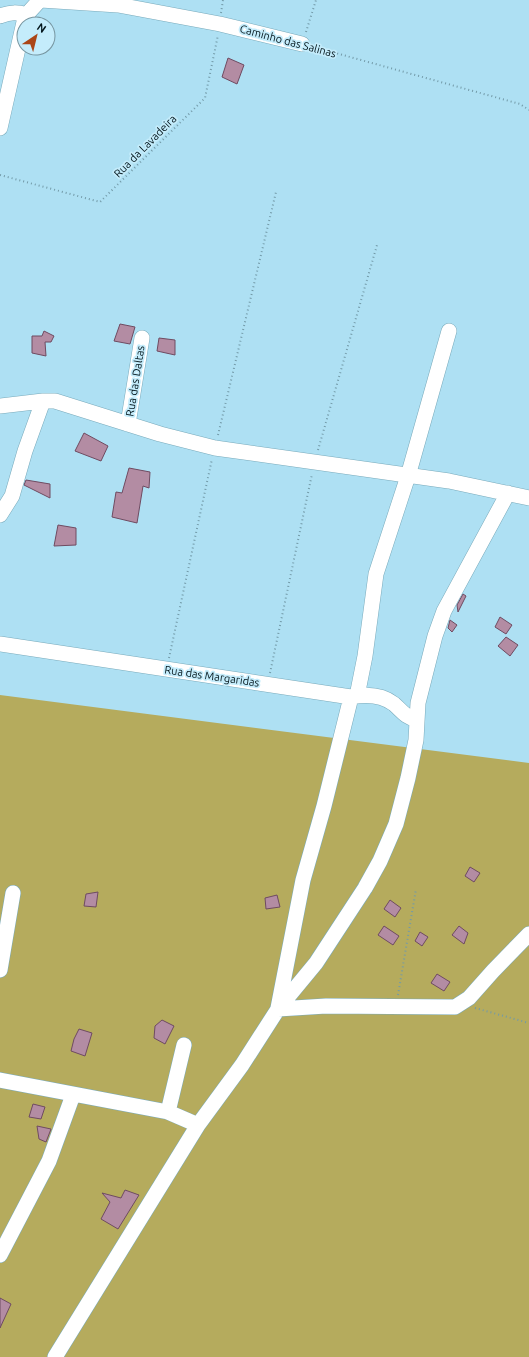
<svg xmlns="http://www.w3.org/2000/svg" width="529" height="1357" font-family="Ubuntu,sans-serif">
  <rect width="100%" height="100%" fill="#aee0f3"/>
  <!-- green -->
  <path fill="#b5ab5d" d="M0,695L529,763V1357H0Z"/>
  <!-- building -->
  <path fill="#b38ca3" stroke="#6f4b61" d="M228,58L244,65L237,84L222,77Z
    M120,324L135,327L130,344L114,341Z
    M44,331L54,336L51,342H45L46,356L32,353V336H42Z
    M159,338L175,340V355L157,351Z
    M84,433L108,446L101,461L75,451Z
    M129,468L150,472L149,488L143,486L137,523L112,517L116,492L122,493Z
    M26,480L50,484V498L24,485Z
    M58,525L76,528V545L54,546Z
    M463,594L466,596L458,612L457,605Z
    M500,617L512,625L506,634L495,627Z
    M450,620L457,625L452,632L448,628Z
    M506,637L518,645L510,656L498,646Z
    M470,867L480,873L474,882L465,876Z
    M98,892L96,907L84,906L86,894Z
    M277,895L280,907L266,909L265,898Z
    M390,900L401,908L395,917L384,909Z
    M384,926L399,936L393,945L378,935Z
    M459,926L468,933L464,944L452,935Z
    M420,932L428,937L422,946L415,941Z
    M437,974L450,982L444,991L431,983Z
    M162,1020L174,1026L165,1044L154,1038L155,1026Z
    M79,1029L92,1033L85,1056L71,1051L74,1039Z
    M33,1104L45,1107L41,1119L29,1117Z
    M37,1126L51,1129L46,1142L39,1139Z
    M125,1190L139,1195L118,1229L101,1219L110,1202L102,1193L121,1198Z
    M0,1298L11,1304L0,1328Z"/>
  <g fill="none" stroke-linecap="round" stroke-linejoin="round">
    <!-- minor casing -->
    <g stroke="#79aabb" stroke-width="16">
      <path id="minor" d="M41,0L118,5L220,24L302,44
        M0,16C11,12 17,12 27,15
        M0,128L24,22L29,12L40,0
        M0,406L43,401H55L160,434L215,448L449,481L529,498
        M128,424L142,338
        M0,515L12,496L25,451L43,401
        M0,644L351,697C366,694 381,694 394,704C403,712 404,716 417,720
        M357,696L365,656L376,574L408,476L449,331
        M0,970L13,893
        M278,1008L303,880L324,806L351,697
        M278,1009L326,1006L455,1007L469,998L493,971L529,934
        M0,1080L168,1112L198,1125
        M168,1112L184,1045
        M0,1255L49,1161L73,1095
        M55,1357L198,1125L242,1065L278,1009L316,963L365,888L380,861L396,824L408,778L416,740L418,703L435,636L444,611L508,493"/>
    </g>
    <!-- path -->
    <path stroke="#739aa8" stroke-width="2" stroke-dasharray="1 3" stroke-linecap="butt" d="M221,13L223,0
      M306,32L316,0
      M314,47L520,104L529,110
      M0,175L100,202L205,98L218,35
      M218,435L276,192
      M318,450L377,245
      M169,658L212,459
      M270,673L312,474
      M398,995L416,889
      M475,1008L529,1023"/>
    <!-- minor -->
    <use href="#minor" stroke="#fff" stroke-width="15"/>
  </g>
  <g text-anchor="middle" stroke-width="3.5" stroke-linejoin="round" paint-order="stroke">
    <!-- street labels -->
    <g font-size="11" fill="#03151b" stroke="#c4ecfb">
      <text transform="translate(288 41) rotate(15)" y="4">Caminho das Salinas</text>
      <text transform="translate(145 146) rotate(-45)" y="4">Rua da Lavadeira</text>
      <text transform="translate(135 381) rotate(-81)" y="4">Rua das Daltas</text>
      <text transform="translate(212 676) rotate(8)" y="4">Rua das Margaridas</text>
    </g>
  </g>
  <!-- north arrow -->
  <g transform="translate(36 36) rotate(35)"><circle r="19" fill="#c4ecfb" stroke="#7796a1"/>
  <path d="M0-3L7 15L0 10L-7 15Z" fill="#ab4617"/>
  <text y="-6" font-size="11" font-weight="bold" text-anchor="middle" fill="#03151b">N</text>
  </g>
</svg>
